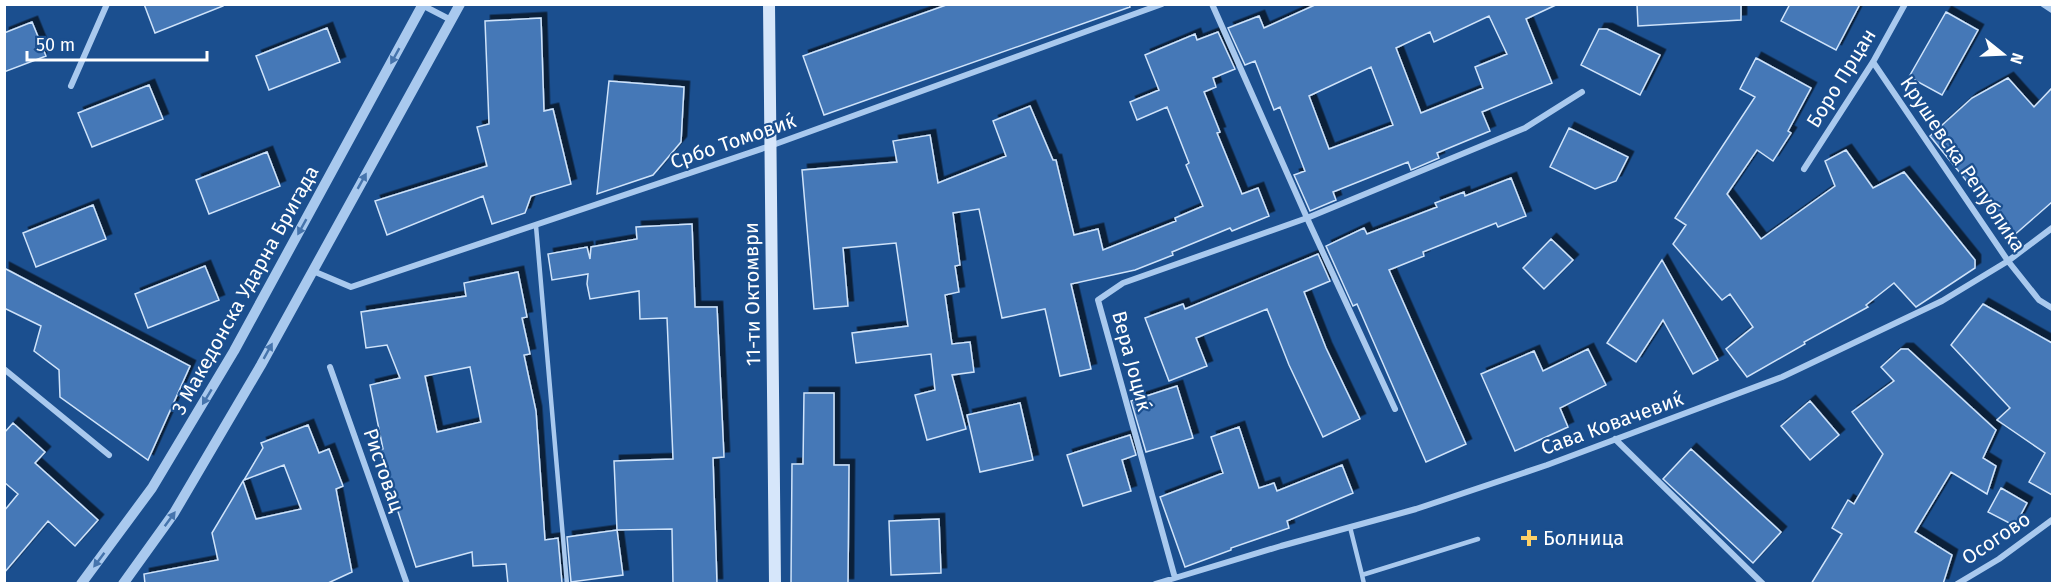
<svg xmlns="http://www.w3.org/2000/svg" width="2057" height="588" font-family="'Fira Sans',sans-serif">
  <defs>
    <filter id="shadow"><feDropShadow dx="5.5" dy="-5.5" stdDeviation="0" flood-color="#0009"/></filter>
  </defs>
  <rect width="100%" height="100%" fill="#1b4f8f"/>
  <!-- building -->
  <path fill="#4478b7" stroke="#cfe3fa" stroke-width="1.5" fill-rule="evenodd" filter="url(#shadow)" d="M144,4H223V6L155,33Z
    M949,4H1129L1130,7L824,115L803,56Z
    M1317,4H1558L1526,19L1552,83L1482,112L1490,131L1437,153L1439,158L1411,170L1408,162L1333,192L1336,200L1310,211L1294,175L1305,171L1280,107L1274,110L1255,61L1245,65L1228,28L1259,16L1264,28ZM1489,16L1507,54L1475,67L1483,88L1421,113L1396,48L1430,32L1434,42ZM1371,67L1393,125L1329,149L1309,96Z
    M1637,4H1741V20L1638,26Z
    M1790,4H1860L1836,50L1781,21Z
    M1946,12L1978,30L1942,95L1909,77Z
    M541,18L544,111L553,109L571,184L531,196L525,213L492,224L483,196L387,235L375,201L487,166L477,127L489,124L485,21Z
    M32,22L46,56L4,72V33Z
    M327,28L340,62L269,90L256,56Z
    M1599,29H1607L1660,55L1640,95L1581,65Z
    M1218,32L1235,69L1213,78L1216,87L1204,92L1220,132L1217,133L1242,194L1258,188L1269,216L1232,231L1230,228L1172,252L1173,255L1135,270L1071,284L1091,369L1060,376L1045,309L1002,318L979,209L953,213L960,265L955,266L959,292L945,295L952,344L970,342L974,372L952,375L966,429L927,440L915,395L935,390L931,354L856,363L852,333L908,326L896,243L843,248L848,306L814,309L802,170L897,162L893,141L930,135L938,183L1006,156L993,121L1030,106L1053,160H1056L1074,235L1098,229L1103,250L1176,221L1175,218L1203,206L1186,165L1189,163L1167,107L1137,120L1130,102L1159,90L1145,55L1195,34L1197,40Z
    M1756,58L1811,88L1788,131L1791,133L1773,161L1757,150L1727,194L1761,239L1835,186L1825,161L1846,150L1873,188L1904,172L1975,260V268L1916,307L1894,283L1866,305L1868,307L1804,342L1805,344L1747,377L1726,349L1753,327L1730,294L1722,300L1673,244L1686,225L1675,218L1755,97L1740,89Z
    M2008,78L2034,107L2052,88V202L2012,237L1930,136L1972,98Z
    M609,81L684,87L681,142L653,175L597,194Z
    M149,85L163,119L92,147L78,113Z
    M1569,128L1628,157L1616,181L1595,189L1550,167Z
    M267,152L280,186L209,214L196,180Z
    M1511,178L1526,216L1498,227L1496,223L1423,252L1424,256L1389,270L1466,444L1426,462L1357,304L1353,306L1326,246L1364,228L1367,234L1437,207L1435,203L1464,192L1465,196Z
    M93,205L106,239L36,267L23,233Z
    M692,224L695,307H717L724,457L713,458L717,584H673L672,529L617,530L614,461L673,459L667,318L640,319L639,291L590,299L587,284L588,274L552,280L548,254L587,247L590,259L591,247L637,239L636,227Z
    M1551,239L1573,260L1544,289L1523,268Z
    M1318,254L1330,281L1304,292L1326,348L1360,419L1323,437L1289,365L1267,309L1196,338L1207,366L1169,381L1145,318L1183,304L1185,309Z
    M1662,260L1718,360L1693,374L1663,320L1636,362L1607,343Z
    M205,266L219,300L148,328L135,294Z
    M4,268L190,366L148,460L60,397L59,370L34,351L41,326L4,308Z
    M518,272L527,317L522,318L530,354L524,355L536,411L545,540L558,538L562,583L508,584L506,564L473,566L472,552L416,567L378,450L383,449L370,385L400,378L387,345L366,348L361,312L466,296L464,283ZM470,367L481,422L437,432L425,376Z
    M1983,304L2052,343V495L2029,482L2045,453L1997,420L2010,408L1951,345Z
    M1588,349L1606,385L1560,408L1568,427L1515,451L1481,374L1534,351L1543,371Z
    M1901,349H1908L1996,430L1983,458L1996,466L1987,494L1951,472L1915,532L1952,555L1943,584H1811L1842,534L1832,528L1848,500L1854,504L1883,454L1852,412L1894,381L1881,367Z
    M1177,386L1193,438L1146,452L1131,401Z
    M804,393H834V465H849L848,584H791L792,464H803Z
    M1810,401L1839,435L1810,460L1781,426Z
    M1020,403L1033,460L980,472L967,415Z
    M13,423L45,452L35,463L98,520L75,546L48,521L4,573V511L18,494L4,482V433Z
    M308,425L319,453L329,449L343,486L336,489L352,572L326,584H145L144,574L218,560L212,533L243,481L256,519L301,509L284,465L244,480L263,448L261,443Z
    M1239,427L1259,488L1274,483L1277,491L1342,465L1353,493L1287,521L1289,528L1231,548V550L1185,567L1160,497L1223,473L1211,437Z
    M1130,435L1136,455L1122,460L1131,491L1083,506L1067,455Z
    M1691,449L1781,532L1753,563L1663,479Z
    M2001,488L2027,503L2015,526L1988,512Z
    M939,519L941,573L891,575L889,521Z
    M617,530L623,575L571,582L567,537Z"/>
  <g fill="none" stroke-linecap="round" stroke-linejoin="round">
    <!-- service -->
    <path stroke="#a9c9ee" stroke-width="4.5" d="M536,226L567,584
      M1350,527L1362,575
      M1364,584L1362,575L1478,539"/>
    <!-- minor -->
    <path stroke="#a9c9ee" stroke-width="6" d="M1212,4L1307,218L1395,409
      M2043,4L2052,10
      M422,5L451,20
      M1873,62L2008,261L2039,300L2052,308
      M71,86L107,4
      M1804,169L1873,62L1905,4
      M313,271L351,287L770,146L1162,4
      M330,367L407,584
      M4,369L109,455
      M1615,439L1763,584
      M1175,578L1098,300L1123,283L1307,218L1525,128L1582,92
      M1155,584L1281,546L1416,509L1547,465L1782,377L1942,301L2008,261L2052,228
      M1957,584L1999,559L2052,520"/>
    <!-- tertiary -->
    <path stroke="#a9c9ee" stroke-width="10" d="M81,584L152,488L234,351L423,4
      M123,584L174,513L261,365L460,4"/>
    <!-- secondary -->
    <path stroke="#d6e6fa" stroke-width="12" d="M769,4L775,584"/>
  </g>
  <!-- one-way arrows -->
  <defs><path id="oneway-solid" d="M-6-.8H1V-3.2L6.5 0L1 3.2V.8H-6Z" transform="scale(1.5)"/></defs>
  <g fill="#4674ac">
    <use href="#oneway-solid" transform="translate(395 56) rotate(119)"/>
    <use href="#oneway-solid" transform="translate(362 181) rotate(-61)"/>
    <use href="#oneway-solid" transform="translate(302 227) rotate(119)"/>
    <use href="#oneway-solid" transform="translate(268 351) rotate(-61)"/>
    <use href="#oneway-solid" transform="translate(207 397) rotate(121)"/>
    <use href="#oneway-solid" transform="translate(170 519) rotate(-54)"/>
    <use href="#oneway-solid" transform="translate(99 560) rotate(127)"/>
  </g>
  <!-- markers -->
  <path fill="#ffd166" stroke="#1b4f8f" stroke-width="2" d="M1526 529h6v6h6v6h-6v6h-6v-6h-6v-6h6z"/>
  <g text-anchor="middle" stroke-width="4.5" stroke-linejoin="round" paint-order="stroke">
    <!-- street labels -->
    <g font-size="20" fill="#fff" stroke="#1b4f8f">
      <text transform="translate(1841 78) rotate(-58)" y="7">Боро Прцан</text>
      <text transform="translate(733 141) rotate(-19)" y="7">Србо Томовиќ</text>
      <text transform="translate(1963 164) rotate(56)" y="7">Крушевска Република</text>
      <text transform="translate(245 290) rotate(-61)" y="7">3 Македонска Ударна Бригада</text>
      <text transform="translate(752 294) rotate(-91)" y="7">11-ти Октомври</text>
      <text transform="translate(1132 361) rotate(75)" y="7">Вера Јоциќ</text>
      <text transform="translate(1612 423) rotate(-20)" y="7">Сава Ковачевиќ</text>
      <text transform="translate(384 470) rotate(71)" y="7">Ристовац</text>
      <text transform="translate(1996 538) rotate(-34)" y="7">Осогово</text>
    </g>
    <!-- poi labels -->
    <g font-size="20" fill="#fff" stroke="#1b4f8f" text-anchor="start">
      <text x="1543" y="545">Болница</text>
    </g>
  </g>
  <!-- border -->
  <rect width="2057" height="588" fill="none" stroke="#ffffff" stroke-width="12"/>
  <!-- north arrow -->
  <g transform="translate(2003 54) rotate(108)" stroke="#1b4f8f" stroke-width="4.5" paint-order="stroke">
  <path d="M0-4.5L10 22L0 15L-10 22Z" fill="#ffffff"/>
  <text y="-9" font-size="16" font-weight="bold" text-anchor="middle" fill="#ffffff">N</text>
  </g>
  <!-- scale -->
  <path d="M27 51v9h180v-9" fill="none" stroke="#ffffff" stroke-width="3"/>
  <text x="36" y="51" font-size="18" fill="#ffffff" stroke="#1b4f8f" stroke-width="4.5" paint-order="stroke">50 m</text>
</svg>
